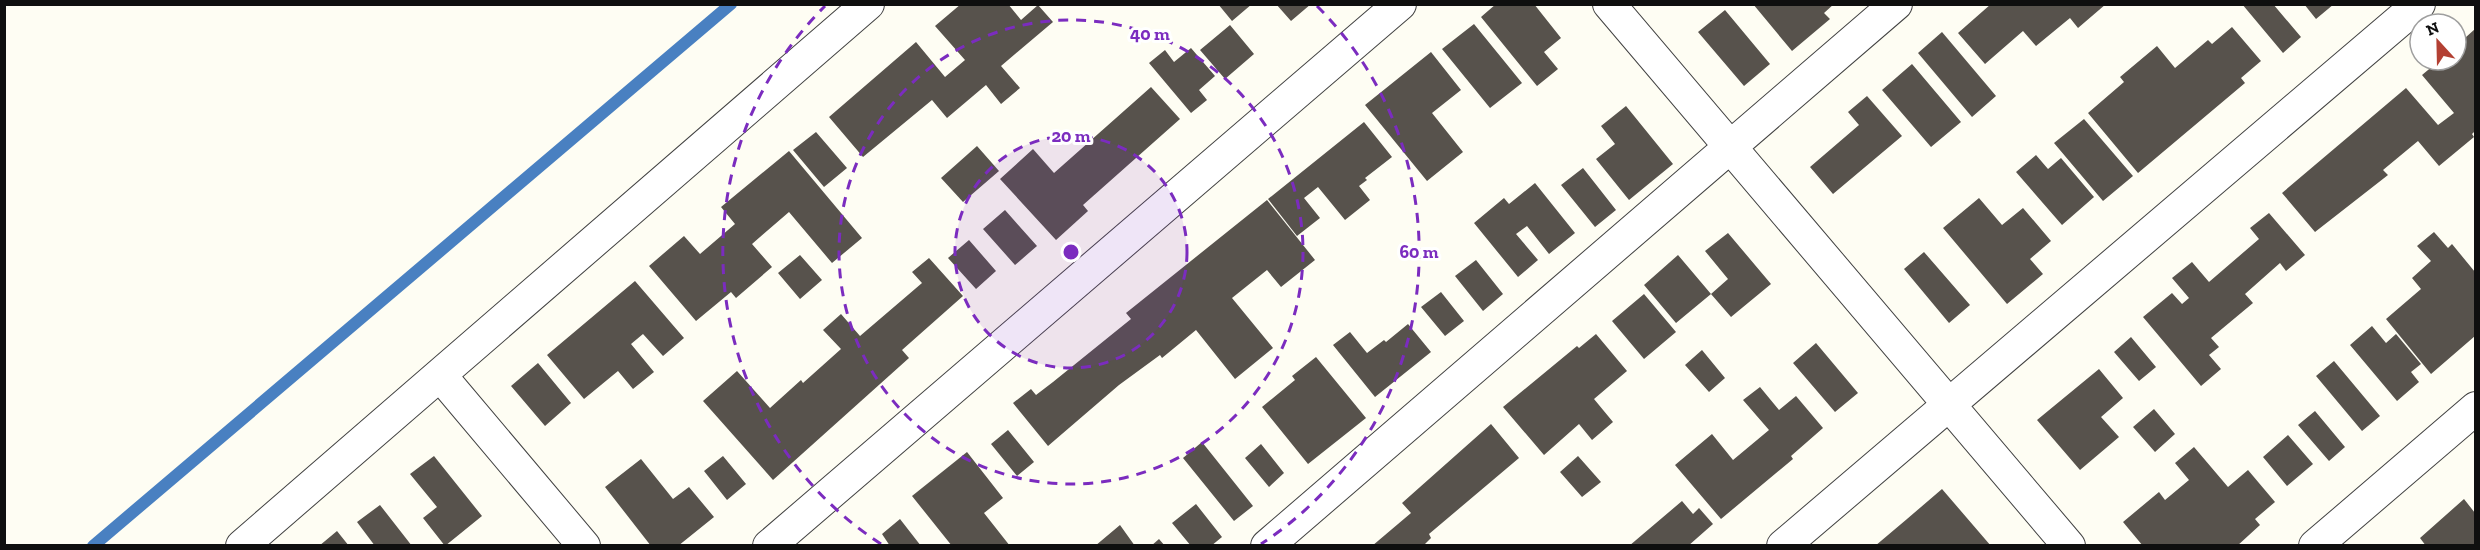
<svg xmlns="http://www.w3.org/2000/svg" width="2480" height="550" font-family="'Zilla Slab',serif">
  <rect width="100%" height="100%" fill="#fefdf3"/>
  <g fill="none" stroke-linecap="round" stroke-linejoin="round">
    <!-- stream -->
    <path stroke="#4980c1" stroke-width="12" d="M93,546L731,4"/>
  </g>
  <!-- building -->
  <path fill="#57524c" d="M961,4H1008L1021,20L1038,5L1053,22L1001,66L1020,88L1001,104L986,85L947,118L932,100L863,157L829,117L916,42L945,77L965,60L935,26Z
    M1218,4H1252L1232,21Z
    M1276,4H1311L1291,21Z
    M1496,4H1534L1561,38L1544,52L1558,69L1537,86L1481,17Z
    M1753,4H1834L1824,13L1830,19L1792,51Z
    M1991,4H2106L2078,28L2070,18L2036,46L2023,31L1985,64L1958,33Z
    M2242,4H2273L2301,37L2283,53Z
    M2304,4H2334L2316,19Z
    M1725,10L1770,64L1744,86L1698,32Z
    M1474,24L1522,83L1490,108L1442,49Z
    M1230,25L1254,54L1225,79L1200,50Z
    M2232,27L2261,61L2241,78L2245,83L2138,173L2088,113L2124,82L2120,77L2157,46L2175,68L2208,40L2212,44Z
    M2475,29V131L2472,134L2474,137L2439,166L2418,141L2383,170L2388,175L2315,232L2282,193L2406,88L2438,125L2454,113L2422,75L2440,60H2456V46Z
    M1942,32L1996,96L1972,117L1918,53Z
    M1191,48L1215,76L1199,90L1207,100L1191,113L1149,63L1165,50L1174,62Z
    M1431,52L1461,90L1432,113L1463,152L1427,181L1365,105Z
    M1912,64L1961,122L1931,147L1882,90Z
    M1151,87L1180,119L1083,205L1088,211L1056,240L1000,179L1033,149L1054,173Z
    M1867,96L1902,136L1833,194L1810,167L1859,125L1848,112Z
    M1626,106L1673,164L1629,200L1596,159L1615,144L1601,126Z
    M2084,119L2133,176L2103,201L2054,143Z
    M1364,122L1392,157L1365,178L1367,180L1359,186L1370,200L1345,220L1318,187L1304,198L1320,218L1297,236L1268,199Z
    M816,132L847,168L824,187L793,150Z
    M977,146L999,171L963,202L941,178Z
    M789,151L862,238L832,263L789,212L752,244L772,267L736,298L731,292L696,321L649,266L684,236L700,254L735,224L721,207Z
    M2036,155L2048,169L2061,158L2094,197L2062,225L2016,172Z
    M1583,168L1616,210L1595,227L1561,185Z
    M1535,183L1575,233L1549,254L1527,226L1516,234L1538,260L1518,277L1474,223L1504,198L1509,204Z
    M1979,198L2002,225L2023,208L2051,241L2030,259L2043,274L2007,304L1943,228Z
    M1267,200L1315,260L1281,287L1267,270L1232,298L1273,348L1235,379L1196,330L1162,358L1160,355L1119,385L1048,446L1013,403L1031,389L1036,395L1053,382L1131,319L1126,313Z
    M1005,210L1037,246L1015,265L983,229Z
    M2269,213L2305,255L2286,271L2280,263L2245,294L2253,303L2211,338L2219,347L2209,355L2221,369L2201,386L2143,317L2172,293L2182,304L2189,298L2172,278L2192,262L2209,282L2259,239L2250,228Z
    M2434,232L2448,248L2452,244L2475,272V336L2431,374L2386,319L2421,289L2412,278L2431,261L2417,246Z
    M1728,233L1771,284L1731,317L1711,294L1676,323L1644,285L1678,255L1711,294L1728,279L1705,251Z
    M969,240L996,271L976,289L948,258Z
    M1924,252L1970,305L1949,323L1904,269Z
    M800,255L822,280L800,299L778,273Z
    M929,258L963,296L902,350L909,358L773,480L703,401L737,371L770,408L801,380L803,383L841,349L823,330L841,314L860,336L922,283L912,272Z
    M1476,260L1503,294L1483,311L1455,276Z
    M635,281L684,338L663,356L643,334L631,344L654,372L633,389L618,371L584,399L547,355Z
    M1441,292L1464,321L1445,336L1421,307Z
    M1644,294L1676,332L1644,359L1612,321Z
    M1408,324L1431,352L1375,397L1333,345L1350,332L1367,353L1384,340L1386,342Z
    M2372,326L2386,343L2396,334L2421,364L2411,372L2419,382L2397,401L2350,345Z
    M1596,334L1627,371L1594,399L1613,422L1592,440L1579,424L1544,455L1503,407L1577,346L1579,348Z
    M2131,337L2156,367L2139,381L2114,352Z
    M1816,343L1858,393L1835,412L1793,363Z
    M1702,350L1725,378L1709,392L1685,365Z
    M1316,357L1366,418L1308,464L1262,407L1295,380L1292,376Z
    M2334,361L2380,416L2362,431L2316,376Z
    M538,363L571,403L545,426L511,386Z
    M2099,369L2123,398L2101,417L2119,437L2080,470L2037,420Z
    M1760,387L1779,410L1796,396L1823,428L1791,456L1793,459L1721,519L1675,465L1712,434L1733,460L1769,430L1743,400Z
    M2154,409L2175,434L2155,452L2133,427Z
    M2315,411L2345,447L2329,461L2298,425Z
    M1491,424L1519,458L1429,534L1431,538L1423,546H1372L1411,513L1402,503Z
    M1008,430L1034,462L1017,476L991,444Z
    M2288,435L2313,464L2287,486L2263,457Z
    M1202,442L1253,506L1234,521L1183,458Z
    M1261,444L1284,473L1269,487L1245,458Z
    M2194,447L2228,487L2248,470L2275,502L2255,519L2260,525L2237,546H2143L2123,522L2159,492L2165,500L2189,480L2175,463Z
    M967,452L1003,498L984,513L1010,546H952L912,496Z
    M434,456L482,516L445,546L423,518L437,507L410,474Z
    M723,456L746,484L727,500L704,471Z
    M1578,456L1601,482L1582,497L1560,472Z
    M641,459L673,499L689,487L714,517L678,546H651L605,487Z
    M1942,489L1991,546H1875L1907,519Z
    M2464,499L2475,513V546H2426L2420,538Z
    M1682,501L1693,514L1699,508L1713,524L1688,546H1629Z
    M1196,504L1222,537L1211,546H1191L1172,523Z
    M380,505L412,546H375L357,522Z
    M900,519L921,546H890L882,534Z
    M1120,525L1135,546H1095Z
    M337,531L349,546H319Z
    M1159,539L1165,546H1151Z"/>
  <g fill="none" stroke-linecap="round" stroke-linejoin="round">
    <!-- minor casing -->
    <g stroke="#424242" stroke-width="34">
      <path id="minor" d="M1609,4L2069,546
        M440,375L584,546
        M242,546L868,4
        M769,546L1400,4
        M1267,546L1896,4
        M1783,546L2419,4
        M2315,546L2476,408"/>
    </g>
    <!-- minor -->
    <use href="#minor" stroke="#fff" stroke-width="32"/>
  </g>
  <!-- distance rings -->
  <circle cx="1071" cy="252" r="116" fill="#7b2cbf" fill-opacity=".12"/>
  <g fill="none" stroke="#7b2cbf" stroke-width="3" stroke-dasharray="10 8">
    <circle cx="1071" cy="252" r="116"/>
    <circle cx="1071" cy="252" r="232"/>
    <path d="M881 544A348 348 0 0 1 825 6M1317 6A348 348 0 0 1 1261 544"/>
  </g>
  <circle cx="1071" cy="252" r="9" fill="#7b2cbf" stroke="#fff" stroke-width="3"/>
  <g font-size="18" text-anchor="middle" font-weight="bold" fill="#7b2cbf" stroke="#fff" stroke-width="6" stroke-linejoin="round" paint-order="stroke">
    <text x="1150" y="40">40 m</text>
    <text x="1071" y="142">20 m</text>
    <text x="1419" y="258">60 m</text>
  </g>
  <!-- border -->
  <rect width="2480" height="550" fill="none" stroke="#0f0f0f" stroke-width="12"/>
  <!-- north arrow -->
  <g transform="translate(2438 42) rotate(338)"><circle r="28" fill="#ffffff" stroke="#9f9f9f" stroke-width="1.5"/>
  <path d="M0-4.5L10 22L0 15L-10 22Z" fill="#b34033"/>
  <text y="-9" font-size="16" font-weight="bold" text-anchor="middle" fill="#0f0f0f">N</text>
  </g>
</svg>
